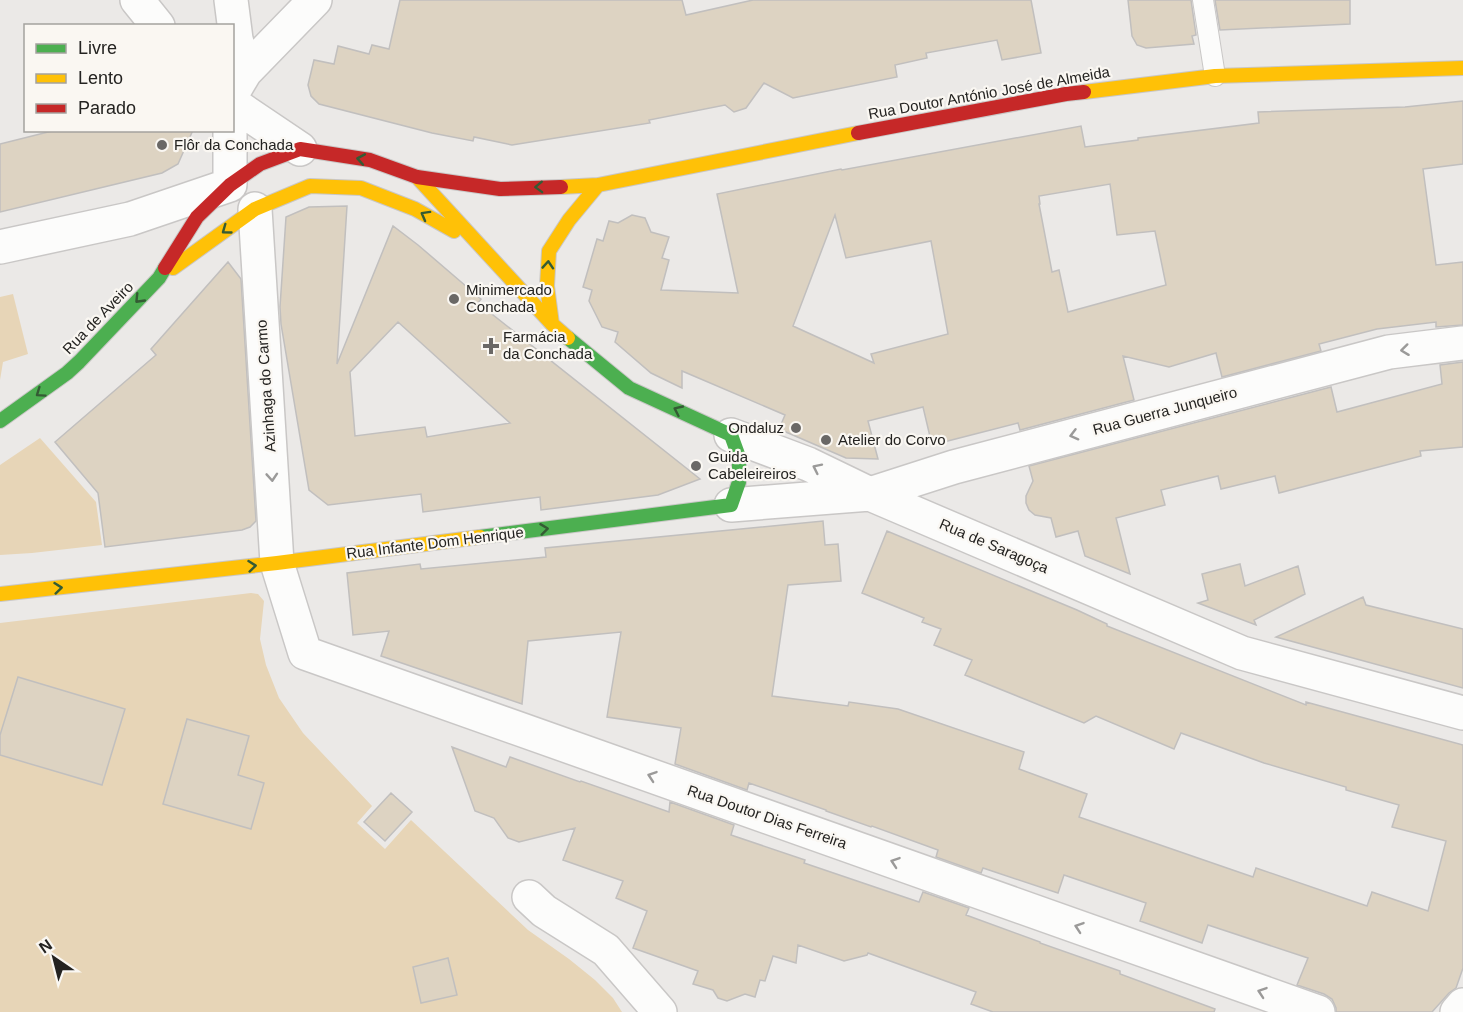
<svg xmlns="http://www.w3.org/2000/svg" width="1463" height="1012" font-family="Arial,sans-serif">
  <rect width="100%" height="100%" fill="#ebe9e7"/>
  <!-- green -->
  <path fill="#e7d5b7" d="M13,294L28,354L3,362L0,380V297Z
    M40,438L96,502L102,545L32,553L0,555V465Z
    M251,593L258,594L264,601L260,639L266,665L279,698L303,733L372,806L357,823L385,849L411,820L528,930L569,959L595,980L613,998L622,1012H0V623Z"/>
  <!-- building -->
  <path fill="#ddd3c2" stroke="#c1bfbe" stroke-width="1.5" fill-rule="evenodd" d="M400,0H682L686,15L753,0H1031L1041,53L1002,60L997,40L926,53L927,58L895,65L897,77L793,98L764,83L746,108L734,112L725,105L649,120L650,123L512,145L474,137L473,141L432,133L319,104L311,96L308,85L314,60L334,64L338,46L369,54L372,45L389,49Z
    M1128,0H1191L1196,35L1192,36L1194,44L1146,48L1137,45L1132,36Z
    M1215,0H1350V24L1220,30Z
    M1463,101V164L1423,169L1436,265L1463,262V325L1436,327V322L1377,329L1319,344L1321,351L1222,377L1216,353L1169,367L1123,356L1134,400L1020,430L1018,423L932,445L923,407L868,421L878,459L846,458L779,429L785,415L682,371V388L651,373L615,342L618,332L602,327L589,301L592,290L583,287L597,239L603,241L609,221L618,223L632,215L645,218L651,232L669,237L662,258L669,260L661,290L738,293L717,194L841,169L842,170L1081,126L1085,147L1138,140V138L1259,123L1258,112L1405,107ZM1110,184L1117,235L1155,231L1166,285L1068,312L1059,270L1052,272L1039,204H1040L1039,196ZM835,215L846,258L931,241L948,334L871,354L874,363L793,326Z
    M56,130H193L178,164L162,173L0,212V144Z
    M347,206L337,364L393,226L418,245L481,299L478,303L700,479L658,495L541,510L540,497L423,512L421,494L328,505L309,490L281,324L280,307L286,217L309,207ZM398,322L441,361L510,423L427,437L425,427L355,436L350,372Z
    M228,262L241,279L256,521L250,527L242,530L105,547L98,493L55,442L156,355L151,349Z
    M1463,362V447L1420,451L1421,456L1279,493L1275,476L1221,489L1218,476L1161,490L1165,505L1116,518L1130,574L1085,556L1078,531L1056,537L1051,518L1035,515L1029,510L1026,503V496L1033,481L1029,466L1331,387L1337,412L1442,384L1440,365Z
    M823,521L825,545L838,544L841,581L788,585L772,696L848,706L849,702L898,709L1024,752L1019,769L1087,794L1079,817L1253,877L1256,868L1367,906L1372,892L1428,911L1446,841L1392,827L1399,805L1346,790V787L1264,763L1181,733L1174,749L1096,716L1084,723L965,675L972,660L934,645L941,629L922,622L924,618L862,593L887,531L1077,610L1107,624V626L1306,705V702L1463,745V968L1456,988L1449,993L1432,1012H1336V1008L1332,999L1324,994L1297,985L1308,958L1208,925L1202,943L1140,921L1146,903L1064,875L1058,893L983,868L981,873L936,857L938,850L872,826L871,827L826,811V810L749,783L747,790L675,764L681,728L607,717L621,632L528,641L522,704L381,656L389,631L353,635L347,573L420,564L421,569L546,557L545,548Z
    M1240,564L1245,586L1298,566L1305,594L1254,620L1256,625L1198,603L1208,600L1202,574Z
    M1363,597L1366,605L1463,629V688L1276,637Z
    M18,677L125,709L102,785L0,755V735Z
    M187,719L249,736L238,775L264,783L251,829L163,804Z
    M452,747L506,767L510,757L580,782L581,781L669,812L670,802L734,825L731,835L805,860L804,863L919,902L923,892L969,908L966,915L1040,942V943L1120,971V974L1215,1009L1214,1012H993L971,1004L976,992L868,953L867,955L844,961L798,945L796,963L773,956L765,981L760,980L755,997L745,994L727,1001L718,998L713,990L693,984L698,971L633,948L647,911L616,898L623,881L563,860L575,828L519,842L508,838L494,818L475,811Z
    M391,793L412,812L385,841L364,822Z
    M448,958L457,995L421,1003L413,967Z"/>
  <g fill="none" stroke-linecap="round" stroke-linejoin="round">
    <!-- lane casing -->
    <g stroke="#c9c7c6" stroke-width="22">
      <path id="lane" d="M1203,0L1215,76"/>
    </g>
    <!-- street casing -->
    <g stroke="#c9c7c6" stroke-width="36">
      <path id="street" d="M137,0L158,26
        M231,0L236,39L245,72
        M232,94L245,72L315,0
        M232,103L300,149
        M255,209L277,563L305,653L1318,1012
        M0,247L130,219L230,185V130
        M731,435L808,464L870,494L1242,653L1463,713
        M731,505L870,494L954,467L1389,352L1463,343
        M529,897L544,911L606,950L660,1012
        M1457,1012L1463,1005"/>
    </g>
    <!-- fast casing -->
    <g stroke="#c9c7c6" stroke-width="16">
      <path id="fast" d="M0,421L67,373L79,362L159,278L165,268
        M480,537L731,505L739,482V457L731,435L629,388L568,338"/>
    </g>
    <!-- slow casing -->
    <g stroke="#c9c7c6" stroke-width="16">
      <path id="slow" d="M1084,92L1215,76L1463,68
        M417,177L552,324L568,338
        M561,187L598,185L858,133
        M173,268L255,209L310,186L361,188L415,209L454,231
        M552,324L547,286L549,251L569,220L598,185
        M0,594L277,563L480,537"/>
    </g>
    <!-- jam casing -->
    <g stroke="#c9c7c6" stroke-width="16">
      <path id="jam" d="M858,133L1066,94L1084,92
        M165,268L197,217L230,185L260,164L300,149L370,160L417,177L500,189L561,187"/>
    </g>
    <!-- lane -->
    <use href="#lane" stroke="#fcfcfb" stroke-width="20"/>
    <!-- street -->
    <use href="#street" stroke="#fcfcfb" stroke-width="33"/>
    <!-- fast -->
    <use href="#fast" stroke="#4caf50" stroke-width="14"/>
    <!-- slow -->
    <use href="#slow" stroke="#ffc107" stroke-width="14"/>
    <!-- jam -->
    <use href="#jam" stroke="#c62828" stroke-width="14"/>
  </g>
  <!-- one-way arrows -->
  <defs><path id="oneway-chevron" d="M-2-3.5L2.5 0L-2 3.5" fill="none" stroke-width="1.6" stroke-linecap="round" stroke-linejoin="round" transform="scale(1.5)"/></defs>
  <g stroke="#345b34">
    <use href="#oneway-chevron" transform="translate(361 159) rotate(-170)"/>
    <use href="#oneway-chevron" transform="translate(539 187) rotate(178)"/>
    <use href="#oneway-chevron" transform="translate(425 215) rotate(-151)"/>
    <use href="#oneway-chevron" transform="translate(226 230) rotate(144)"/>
    <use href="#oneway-chevron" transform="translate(548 265) rotate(-86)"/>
    <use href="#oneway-chevron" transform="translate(139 299) rotate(134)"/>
    <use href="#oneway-chevron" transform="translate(40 393) rotate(145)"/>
    <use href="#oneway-chevron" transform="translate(678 410) rotate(-155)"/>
    <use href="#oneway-chevron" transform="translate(544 529) rotate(-7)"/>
    <use href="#oneway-chevron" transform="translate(252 566) rotate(-6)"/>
    <use href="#oneway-chevron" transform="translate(58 588) rotate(-6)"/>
  </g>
  <g stroke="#9b9a99">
    <use href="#oneway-chevron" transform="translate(1405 350) rotate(173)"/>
    <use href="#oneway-chevron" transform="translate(1074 435) rotate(165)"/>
    <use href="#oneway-chevron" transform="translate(817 468) rotate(-154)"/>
    <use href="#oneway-chevron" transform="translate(272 477) rotate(86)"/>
    <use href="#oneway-chevron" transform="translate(652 776) rotate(-161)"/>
    <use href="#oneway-chevron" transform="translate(895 862) rotate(-161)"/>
    <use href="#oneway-chevron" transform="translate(1079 927) rotate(-161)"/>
    <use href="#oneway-chevron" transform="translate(1262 992) rotate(-161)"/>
  </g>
  <!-- markers -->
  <g fill="#6a6866" stroke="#faf7f2" stroke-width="2">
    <circle cx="162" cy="145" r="6"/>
    <circle cx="454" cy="299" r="6"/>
    <path d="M488 337h6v6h6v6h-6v6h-6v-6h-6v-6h6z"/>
    <circle cx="796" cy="428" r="6"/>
    <circle cx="826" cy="440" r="6"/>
    <circle cx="696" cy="466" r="6"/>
  </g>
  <g text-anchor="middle" stroke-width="4.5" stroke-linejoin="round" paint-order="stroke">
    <!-- street labels -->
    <g font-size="15" fill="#242321" stroke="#faf7f2">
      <text transform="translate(989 93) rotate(-10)" y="5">Rua Doutor António José de Almeida</text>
      <text transform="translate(98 318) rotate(-46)" y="5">Rua de Aveiro</text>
      <text transform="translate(266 386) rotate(-94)" y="5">Azinhaga do Carmo</text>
      <text transform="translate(1165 411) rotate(-15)" y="5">Rua Guerra Junqueiro</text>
      <text transform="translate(435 543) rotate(-7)" y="5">Rua Infante Dom Henrique</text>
      <text transform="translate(994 546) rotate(23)" y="5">Rua de Saragoça</text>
      <text transform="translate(767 817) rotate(19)" y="5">Rua Doutor Dias Ferreira</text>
    </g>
    <!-- poi labels -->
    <g font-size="15" fill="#242321" stroke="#faf7f2" text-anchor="start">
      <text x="174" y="150">Flôr da Conchada</text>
      <text x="466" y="295">Minimercado<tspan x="466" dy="17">Conchada</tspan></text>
      <text x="503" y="342">Farmácia<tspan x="503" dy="17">da Conchada</tspan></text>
      <text x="784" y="433" text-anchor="end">Ondaluz</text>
      <text x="838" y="445">Atelier do Corvo</text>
      <text x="708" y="462">Guida<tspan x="708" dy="17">Cabeleireiros</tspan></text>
    </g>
  </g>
  <!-- legend -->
  <rect x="24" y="24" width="210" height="108" fill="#faf7f2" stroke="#a4a29e" stroke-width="1.5"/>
  <rect x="36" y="44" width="30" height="9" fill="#4caf50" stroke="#a4a29e" stroke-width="1.5"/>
  <text x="78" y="54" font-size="18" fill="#242321">Livre</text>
  <rect x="36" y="74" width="30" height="9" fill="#ffc107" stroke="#a4a29e" stroke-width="1.5"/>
  <text x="78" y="84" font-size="18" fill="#242321">Lento</text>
  <rect x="36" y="104" width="30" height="9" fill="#c62828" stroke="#a4a29e" stroke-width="1.5"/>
  <text x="78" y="114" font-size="18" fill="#242321">Parado</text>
  <!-- north arrow -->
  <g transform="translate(54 958) rotate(325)" stroke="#faf7f2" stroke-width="4.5" paint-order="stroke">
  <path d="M0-4.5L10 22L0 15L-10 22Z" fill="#242321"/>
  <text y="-9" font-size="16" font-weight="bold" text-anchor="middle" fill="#242321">N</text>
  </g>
</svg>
